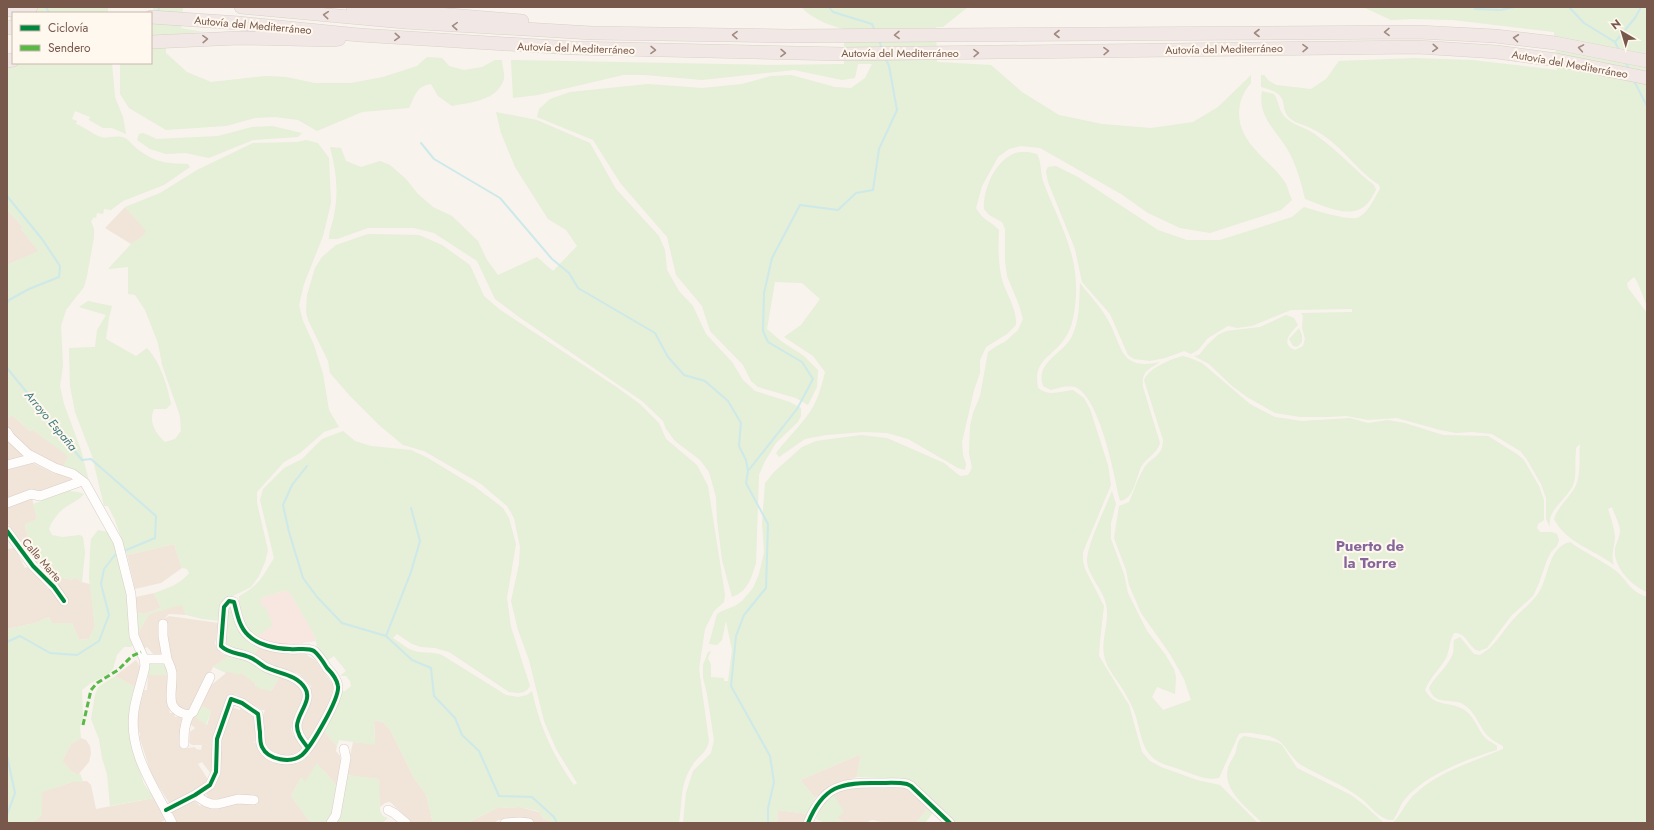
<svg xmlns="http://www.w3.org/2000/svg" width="1654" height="830" font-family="Jost,sans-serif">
  <rect width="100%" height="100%" fill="#f8f3ed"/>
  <!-- residential -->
  <path fill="#f1e5da" d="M125,207L147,231L142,237L131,244L105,228Z
    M7,210L23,227L21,229L39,251L7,265Z
    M12,415L30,431L33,430L69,456L63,467L29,450L19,440L7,426V419Z
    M7,438L27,455L7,462Z
    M33,463L53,473L70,476L75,479L58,486L7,499V470Z
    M32,498L37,519L25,525L33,558L31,560L18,543L7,522V505Z
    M174,544L182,568L161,583L135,589L127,555Z
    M15,548L25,568L27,567L40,578L42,582L48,589L52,588L47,578L48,575L73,580L74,577L82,582L90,584L95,626L89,639L79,640L72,623H52L49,617L35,623L8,629L7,549Z
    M154,593L161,608L144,614L136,613V597Z
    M182,604L186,615L169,614L161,622L164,653L161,655H154L147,647L144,649L138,633L149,614Z
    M169,616L219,623L215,644L222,654L229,656L213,667L191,713L174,706L175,671L165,637L164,619Z
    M259,646L308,653L307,655L316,661L334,686L328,706L308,741L300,731L302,719L311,701V686L299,674L267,663L254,655Z
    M136,660L141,668L136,688L115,676Z
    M226,671L241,672L256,684L255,685L271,691L280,676L294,683L302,689L304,698L291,729L293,735L302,745L301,751L299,753L285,757L271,751L265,745L264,739L263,715L265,710H262L235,694L233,696L229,694L215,735L211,774L202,762L198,764L209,781L170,804L152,776L139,736L140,735L137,724L138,713L144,690H147L148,675H169L168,705L170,713H174L175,717L179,716L183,720L181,732L182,749L195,747L196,749L201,750L202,745H192L189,743L190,732L195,728L189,723L194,716L207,725L211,711L201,706L210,686L220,678L226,673Z
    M232,707L240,710V707L256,717L257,732L254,743H257L261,753L269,760L270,758L296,763L302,761L310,755L309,752L322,729L337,746L336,751L340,756L341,761L337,786L324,771L305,782L301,778L291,796L311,823H177L172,811L194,800L200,806L203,804L242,801L257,805L258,804L255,796L241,795L217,801L209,799L206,794L210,790L220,767L222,737Z
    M374,720L384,723L391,731L414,778L426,794L433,823H412L390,802L385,803L380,807L378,779L346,775L353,742L375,744Z
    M81,738L86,740L90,746L91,753L89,762L78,775L73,773L62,761L71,744Z
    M861,754L857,777L829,787L815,798L800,780Z
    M87,781L91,785L96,809L154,798L165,820L159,823H35L34,822L42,814L41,792L72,782Z
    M851,787H904L928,808L916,823H888L872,820L865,823H844L837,818L833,794Z
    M520,807L539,812L543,818L554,823H536L530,819L498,820L494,823H467L497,808Z
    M778,810L808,814L805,823H777Z"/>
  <!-- commercial -->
  <path fill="#f8e7e1" d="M286,590L290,593L308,622L315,636L316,641L303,643L304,645H282L259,639L247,628L261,598Z"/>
  <!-- green -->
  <path fill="#e6efd7" d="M8,7H108V13H13V35Z
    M154,7H183L181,28L204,32L166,35V53L187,72L211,82L266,76L286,77L315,83H351L383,77L417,66L427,57L442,58L449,66L464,70L482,67L495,60H502C502,65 505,74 504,79C497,101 471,102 452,106L438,96L431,84C416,86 415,96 409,108L362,112L317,131L298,120L275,117L255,118L226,126L166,130L129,108L120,94V63H151V14Z
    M801,7H968L943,27H936L937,62L991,65L1022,92L1059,115L1102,124L1151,128L1193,122L1218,107L1251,75V83C1243,92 1239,102 1239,114C1240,145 1269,159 1285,182C1288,187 1289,194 1292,200L1281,210L1210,233L1180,228L1148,213L1121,194L1040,148L1021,146L1009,149L998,157L982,186L976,208C984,222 990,220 999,230C998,247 998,267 1003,283C1008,297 1017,310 1016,325L1007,334L986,347L980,360V373L974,390L962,442L963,455L966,464L965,470L958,468L908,439L887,433L864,432L826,435L805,439L779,457L776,453C787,438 803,424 813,407C819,396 822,384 825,372L813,356L784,337L801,325L820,299L802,283L775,282L767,329L781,341L804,356L818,370L817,387L808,405L796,398L758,387L751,381L743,365L710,331L702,306L676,275L667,237L621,184L593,140L537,117L539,109L550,99L570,92L648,84L702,88L742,84L771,76L791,75L835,87L851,88L865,78L872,64H858L855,78L842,80L794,70L702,80L645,75H623L538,95L513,98L511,60L772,65L844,64V29C828,25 813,19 801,7Z
    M1363,7H1647V306C1643,297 1639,283 1634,277L1627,283L1628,288L1647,313V592C1632,586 1613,567 1615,549C1616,543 1620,537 1620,531C1620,524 1614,514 1612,507L1608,509C1611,518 1614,527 1615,537C1615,546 1610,556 1614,565C1595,550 1566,543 1554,519C1558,506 1570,498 1576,485C1581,474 1579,456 1580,444L1576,448V451C1574,464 1578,478 1571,489C1563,502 1547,511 1550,527L1546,519V498L1541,484L1526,458L1520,451L1492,434L1472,432L1456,433L1440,430L1397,418L1368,420L1346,416L1328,417H1300L1275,413L1247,397L1232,386L1209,364L1194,356L1199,355L1207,345L1218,335L1226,331L1260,327L1286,315L1294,318L1298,325C1290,333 1280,344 1295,350L1303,346L1305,339L1302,328L1303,316L1301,313L1352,312V309L1291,310L1252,326L1237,328L1228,326L1208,338L1198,350L1191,354L1184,351L1165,358L1150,361L1134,359L1128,355L1110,314L1082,282L1075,249L1048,182L1046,171L1048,167L1056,166L1078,177L1158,230L1187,240H1220L1292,217L1304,207C1314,210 1351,222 1359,217C1369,212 1374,198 1380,189L1379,185C1360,173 1346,152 1327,138C1321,133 1313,129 1306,126C1302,124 1296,123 1292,120C1276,108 1295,95 1261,87V75H1264L1269,81L1276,85L1311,89L1326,79L1339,61L1414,58L1472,60L1557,70L1554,32L1453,20L1412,19L1391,20Z
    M23,63H112L115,97L123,117L126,134L112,128H103L89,120L90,117L75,111L72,119L77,121L76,124C85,127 92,134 101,137C108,139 115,134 125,138C129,140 132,145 136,148C156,163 164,163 188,164L190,167L164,185L123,201L111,210L104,209L103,214L97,213L96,218L94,217L91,221L94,229V237L87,276L84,287L66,310L61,326L63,366L60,386L64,404L81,450L90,485L63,467L68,456L33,430L30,431L12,415L7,419V265L38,251L21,229L23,227L7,210V66Z
    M1262,91L1274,94C1279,101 1278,109 1284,116C1291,124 1301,126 1310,131C1315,134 1320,138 1325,142C1342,155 1357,172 1374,185L1376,190C1372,197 1368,206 1360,209C1344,217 1320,204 1305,199C1301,182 1297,167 1289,152C1278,132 1257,117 1262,91Z
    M496,112L537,120L590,143L616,189L659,236L665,250L667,270L679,291L693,306L706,334L732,362L743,380L755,391L790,402L801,408V416L798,422L776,443L765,461L759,475L756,563C751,579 748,591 732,597L722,560L717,520L716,497L709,472L700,460L675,441L666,429L663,421L642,401L519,317L495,299L477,261L434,233L414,228H368L337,239H329C329,230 333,223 334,215C339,191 336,170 330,147L341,148L346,161L361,167L380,161L390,165L406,179L418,194L433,207L452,216L478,241L487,260L498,275L537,257L553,271L577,246L566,230L548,219L515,167L501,133Z
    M272,126L302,133L298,137L253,140L209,158L185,153L166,154L150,149L137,140L139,134L143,133L157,139L218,136L252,127Z
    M306,140L318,143L329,158L331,203L323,236L304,284L299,305L303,321L314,345L323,374L329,410L339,427L324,432L300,453L284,462L257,492V503L268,550L265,562L259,576L251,587L225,600L221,621L202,619L186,615L182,605L149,614L138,633L136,613L144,614L161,608L154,593C167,589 182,583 189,573L187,569L182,568L174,544L127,555L115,520L108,506H104L92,456L75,412L70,386L69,348L95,347L97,330L106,315L79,307L88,301L112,306L109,318L106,339L136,356L147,348C160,362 167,384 171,404L166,409H154C148,422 156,434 165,442L175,439L181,431L180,416L162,365L158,343L145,310L135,295L128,294V267L108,269L131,244L142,237L146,231L125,207L160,193L197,170L253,143L297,142Z
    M1028,152L1037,154C1042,163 1040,174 1044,184C1061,227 1081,258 1075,306C1074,315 1072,325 1068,333C1056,357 1032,357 1038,388C1049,397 1060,391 1073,390L1084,398L1090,409L1108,465L1111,485L1083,552V561L1085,569L1104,606L1100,641L1099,656L1129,705L1142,752L1150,761L1161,767L1197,780L1220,785L1258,823H955L923,792L901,779L857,777L861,754L800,780L815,798L808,814L778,810L777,823H683L686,793L693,771L711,753L714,740L707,694L703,678V665L708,652L711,651L708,658L711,665V677L724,678V681H728L732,650L726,621L722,640L717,645L709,644L717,614L722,611L735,606L742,601L753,588L759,574L764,552L762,523L765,483L774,472L802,447L816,441L861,435L887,438L944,463L960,476L968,475L972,468L969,453L970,426L973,413L980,396L988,352L995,347L1006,341L1018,330L1023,319L1019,305L1007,276L1005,260V229L1002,222L989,215L984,209C983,189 995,161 1015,153C1019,152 1024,152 1028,152Z
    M368,234L419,235L442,245L470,265L484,296L499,309L618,388L640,404L659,423L666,439L697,465L708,486L725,595L724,602L714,611L705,629L699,669L709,741C705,756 699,754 692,766C680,783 682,804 679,823H554L543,818L538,811L520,807L497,808L467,823H433L426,794L414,778L391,731L384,723L374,720L375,745L339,740L337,746L322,729L341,692L345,691L351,686L350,681L346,676H340L346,671L334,656L328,660L317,647L315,636L290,593H288L286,590L261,598V607L265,606L273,625L257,637C244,628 239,612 239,596C259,586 263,576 274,558L260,500L263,489L284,468L302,459L322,439L343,431L355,441L371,446L411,450L428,458L474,486L503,508L509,518L516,544L507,598L511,627L530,686C525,695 517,693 509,692L449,652L435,648L421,647L412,644L397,634L393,638C401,643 409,651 419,652C428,653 434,652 442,655L506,695L518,697L527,695L532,691C540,727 552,754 574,785L577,783L556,749L544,721L529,660L518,630L511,601L519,564L520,547L514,518L507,506L481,484L424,451L403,445L379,425L350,396L330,373L328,361L308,320L306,312L307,295L315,268L322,257L336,245Z
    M1080,283C1089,295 1101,307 1108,320C1123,347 1119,371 1160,362C1148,370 1141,371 1143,387L1160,443C1157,454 1146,458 1141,467C1136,478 1134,499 1120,501L1119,497C1114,472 1099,396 1075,387C1067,385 1059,388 1051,390L1043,386C1035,363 1061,355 1071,338C1080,322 1079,302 1080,283Z
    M1299,328L1302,335V342L1297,347L1293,346L1289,339Z
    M1183,356L1190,358L1202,363L1250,404L1275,417L1302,421L1350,418L1368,423L1388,420L1405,423L1443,435L1488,436L1517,454L1524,460L1539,486L1544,500V520L1538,524L1537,528L1540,532H1552L1557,534L1559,540L1557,546L1551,552L1547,560L1539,583L1533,596L1511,616L1487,648L1479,651C1468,648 1467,632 1454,633C1449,641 1450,650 1446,658C1440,669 1430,677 1425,690C1435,708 1449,701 1463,709C1473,715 1477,726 1482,734C1486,740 1492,742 1497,746V750C1467,759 1425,775 1405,799C1399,806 1398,814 1393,820C1381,821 1371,807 1363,800C1345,785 1322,777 1301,765C1282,749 1287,737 1257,734C1251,733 1246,732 1239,734L1219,778C1206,781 1196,775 1184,771C1175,767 1165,766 1156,760C1141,749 1141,733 1136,717C1134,710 1130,702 1126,695C1120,682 1106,670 1104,655C1101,639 1110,621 1106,604C1103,589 1087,575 1087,560C1088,542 1105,509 1112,491L1116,504L1111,523V539L1124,574L1128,593L1147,631L1165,654L1174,669L1176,677L1175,694L1157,687L1152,697L1163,710L1191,700L1184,679L1170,654L1141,613L1129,585L1126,570L1114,538L1119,506L1129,502C1134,491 1137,480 1143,470C1149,457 1163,458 1163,440L1144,380C1150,367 1169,360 1183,356Z
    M68,491L78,492L84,494C79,500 75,501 69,505C60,510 52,520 49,529L52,535L62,537L80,535L83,537L85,552L82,582L74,577L73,580L49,575L47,578L31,560L33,558L27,539L28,538L25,524L37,519L33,504Z
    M98,530L108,532C127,564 129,608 134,644L131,647H124L117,655L113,669L107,675L91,683L82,690L83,717L80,727L81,738L71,744L62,761L73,773L74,772L78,775L80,773L83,782H72L42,792V814L34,823H7V627L8,629L35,623L49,617L52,623H72L79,640L89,639L95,626L89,579L90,551L91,539Z
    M1570,542C1585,553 1602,560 1616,571C1629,582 1628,590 1647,597V823H1392C1398,820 1407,800 1415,794C1439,771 1473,762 1503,749V746C1497,743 1490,739 1486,734C1478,724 1475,711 1463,704C1452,698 1434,706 1429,688C1435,676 1449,666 1453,653C1454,649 1453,644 1454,640L1460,637L1474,654L1480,655C1494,647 1501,634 1511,622C1520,611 1532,603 1539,592C1549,577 1548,547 1570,542Z
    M230,604L259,646L254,655L230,649L225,644L226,609Z
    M230,655L238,657L280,676L271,691L264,689L262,690L255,686L256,684L241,673L239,675L226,671V673L213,667Z
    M151,662L164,663L167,668L169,675H148V664Z
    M115,676L136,688L129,713L132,747L144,784L154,798L110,806L107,774L102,758L99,739L91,719L95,695L98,687Z
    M201,706L211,711L206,725L194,716Z
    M1244,736L1277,742L1282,745L1297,768L1351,795L1363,804L1384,823H1262C1249,809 1222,791 1228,768C1229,763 1233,759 1235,754C1238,747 1236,740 1244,736Z
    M317,763L337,786L333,813L327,823H311L291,796L301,778L305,781Z
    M346,775L379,779L380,811L383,816L388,818L382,823H336Z
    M833,794L844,812L837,818L844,823H825L816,819L824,801Z
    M928,808L933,813L925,823H916Z"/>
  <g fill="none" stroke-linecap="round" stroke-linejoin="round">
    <!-- stream -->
    <path stroke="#cde9ea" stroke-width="2" d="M46,7L49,13
      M829,7L833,12L872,24L875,31
      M1569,7L1584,23L1615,42
      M1475,9L1501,10L1514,7
      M158,14L159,7
      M879,40L882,49
      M1619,50L1615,42L1635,18L1641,7
      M1625,61L1629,70
      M1634,81L1647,106
      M421,143L434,159L500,198L552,259L569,273L578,288L655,333L668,357L684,375L705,381L728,401L741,423L739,446L746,460L748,471
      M7,196L42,239L60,266L59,277L29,289L9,300L7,303
      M7,368L82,460L91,459L156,516L155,538L124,551
      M307,466L292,485L283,505L289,532L303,578L317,597L342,623L386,636
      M411,508L420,541L411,572L386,636L412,660L431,668L434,696L455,718L462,735L479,751L499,796L532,797L554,817L557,823
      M7,642L20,636L50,653L77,655L99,641L109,615L101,584L104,569L115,555L118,554
      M7,756L15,793L7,815
      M768,823V808L774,782L770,756L731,686L736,636L744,615L766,588L768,524L746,483L748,471L797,409L813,379L802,362L768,342L763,331L764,293L772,258L800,205L838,210L856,193L873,190L879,149L897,110L889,66L886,59"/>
    <!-- minor casing -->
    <g stroke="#d7cec9" stroke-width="10">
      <path id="minor" d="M7,432L10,437L28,454L55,468L73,474L85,483L118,542L131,594L134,636L144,659L145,666C142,681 136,696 134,711C128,754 155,787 172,823
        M7,465L34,458
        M7,503L31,494L40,496L82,481
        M7,531L33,566L54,587L64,601
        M163,624V636L167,659
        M144,659H167C169,664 172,669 172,674C173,694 163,710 189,715L193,712L210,677
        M184,744C184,734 184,725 189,715
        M195,795L206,802L212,804H218L238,799L254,800
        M166,810L195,795L210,785L216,772L217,739L231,699L242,703L258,714C259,720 259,726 260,732C260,736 260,743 262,747C268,760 291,764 302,755C311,747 340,698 338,686C337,679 332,673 327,668C324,663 319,655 314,651C308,647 297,650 290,649C276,649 258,645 248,635C239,627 237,613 234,602L229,601L224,607L221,646C229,654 240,653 249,657C255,659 260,664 265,667C279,674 296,674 305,688C313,700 297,714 297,726C297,735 303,741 308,748
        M388,810L394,813L406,823
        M331,823L336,815L346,758L344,749
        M505,823L520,822L529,823
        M808,823C823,786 841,782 879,783C888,783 898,782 907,784L911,786L950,823"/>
    </g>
    <!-- highway casing -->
    <g stroke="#dad0ca" stroke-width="14">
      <path id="highway" d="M241,7L404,22L592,33L789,36L1418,32L1495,36L1555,43L1647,61
        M353,7L522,21
        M7,10L31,7
        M151,17L239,23L359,35L573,48L844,54L1417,47L1497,52L1557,60L1647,78
        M7,28L13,27
        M151,42L239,38L333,40L339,39
        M7,61L13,60"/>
    </g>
    <!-- minor -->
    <use href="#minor" stroke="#fefdfc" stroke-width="9"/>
    <!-- highway -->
    <use href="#highway" stroke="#f1e8e5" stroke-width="13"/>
    <!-- quiet -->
    <path stroke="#58b947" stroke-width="3" stroke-dasharray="6 3" stroke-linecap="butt" d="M83,725L91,690L97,683L118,670L132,656L141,652"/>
    <!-- cycleway casing -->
    <g stroke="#fff8ef" stroke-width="6">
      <path id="cycleway" d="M7,531L33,566L54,587L64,601
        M166,810L195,795L210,785L216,772L217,739L231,699L242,703L258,714C259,720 259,726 260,732C260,736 260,743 262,747C268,760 291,764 302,755C311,747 340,698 338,686C337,679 332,673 327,668C324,663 319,655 314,651C308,647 297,650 290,649C276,649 258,645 248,635C239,627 237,613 234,602L229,601L224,607L221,646C229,654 240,653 249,657C255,659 260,664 265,667C279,674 296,674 305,688C313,700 297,714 297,726C297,735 303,741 308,748
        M808,823C823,786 841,782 879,783C888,783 898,782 907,784L911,786L950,823"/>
    </g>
    <!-- cycleway -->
    <use href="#cycleway" stroke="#00873e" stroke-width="4"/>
  </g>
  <!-- one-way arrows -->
  <defs><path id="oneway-chevron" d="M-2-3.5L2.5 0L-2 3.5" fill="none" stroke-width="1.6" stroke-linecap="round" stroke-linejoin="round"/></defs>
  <g stroke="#a28a81">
    <use href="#oneway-chevron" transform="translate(326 15) rotate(-175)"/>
    <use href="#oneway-chevron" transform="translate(455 26) rotate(-176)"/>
    <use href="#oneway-chevron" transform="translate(1387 32) rotate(179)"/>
    <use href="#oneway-chevron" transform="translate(1257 33) rotate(180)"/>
    <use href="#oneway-chevron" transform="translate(1057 34) rotate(180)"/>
    <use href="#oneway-chevron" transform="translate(735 35) rotate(-179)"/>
    <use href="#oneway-chevron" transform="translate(897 35) rotate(179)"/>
    <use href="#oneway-chevron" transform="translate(397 37) rotate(4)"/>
    <use href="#oneway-chevron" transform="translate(1516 38) rotate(-173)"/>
    <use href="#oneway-chevron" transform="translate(205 39) rotate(-2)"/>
    <use href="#oneway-chevron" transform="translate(1305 48) rotate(-1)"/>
    <use href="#oneway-chevron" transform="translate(1435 48) rotate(4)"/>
    <use href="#oneway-chevron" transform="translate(1581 48) rotate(-170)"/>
    <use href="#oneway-chevron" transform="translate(653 50) rotate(1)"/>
    <use href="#oneway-chevron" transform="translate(1106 51) rotate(-1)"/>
    <use href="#oneway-chevron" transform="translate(783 53) rotate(1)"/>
    <use href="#oneway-chevron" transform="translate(976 53) rotate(-1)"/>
  </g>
  <g text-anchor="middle" stroke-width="4" stroke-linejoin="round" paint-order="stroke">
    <!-- street labels -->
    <g font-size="11" fill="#78584b" stroke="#fff8ef">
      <text transform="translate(253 25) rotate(5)" y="4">Autovía del Mediterráneo</text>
      <text transform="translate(576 48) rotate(2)" y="4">Autovía del Mediterráneo</text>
      <text transform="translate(1224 49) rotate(-1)" y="4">Autovía del Mediterráneo</text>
      <text x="900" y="57">Autovía del Mediterráneo</text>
      <text transform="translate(1570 64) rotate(10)" y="4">Autovía del Mediterráneo</text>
      <text transform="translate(42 560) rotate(49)" y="4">Calle Marte</text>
    </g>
    <!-- water labels -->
    <g font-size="12" font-style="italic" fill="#3d787e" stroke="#fff8ef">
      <text transform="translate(51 421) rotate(50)" y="4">Arroyo España</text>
    </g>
    <!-- district labels -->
    <g font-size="15" font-weight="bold" fill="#86679b" stroke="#fff8ef">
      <text x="1370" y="551">Puerto de<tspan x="1370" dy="17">la Torre</tspan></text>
    </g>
  </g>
  <!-- border -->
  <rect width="1654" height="830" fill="none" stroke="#78584b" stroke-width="16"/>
  <!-- legend -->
  <rect x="12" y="12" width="140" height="52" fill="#fff8ef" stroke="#c9b8ad"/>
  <rect x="20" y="25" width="20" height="6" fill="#00873e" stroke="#c9b8ad"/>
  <text x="48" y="32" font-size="12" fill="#78584b">Ciclovía</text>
  <rect x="20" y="45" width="20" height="6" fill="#58b947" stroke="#c9b8ad"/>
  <text x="48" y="52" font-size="12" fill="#78584b">Sendero</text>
  <!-- north arrow -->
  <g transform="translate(1622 32) rotate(322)" stroke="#fff8ef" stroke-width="3" paint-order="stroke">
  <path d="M0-3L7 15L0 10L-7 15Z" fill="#78584b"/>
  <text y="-6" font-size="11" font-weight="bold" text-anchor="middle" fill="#78584b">N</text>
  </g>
</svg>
